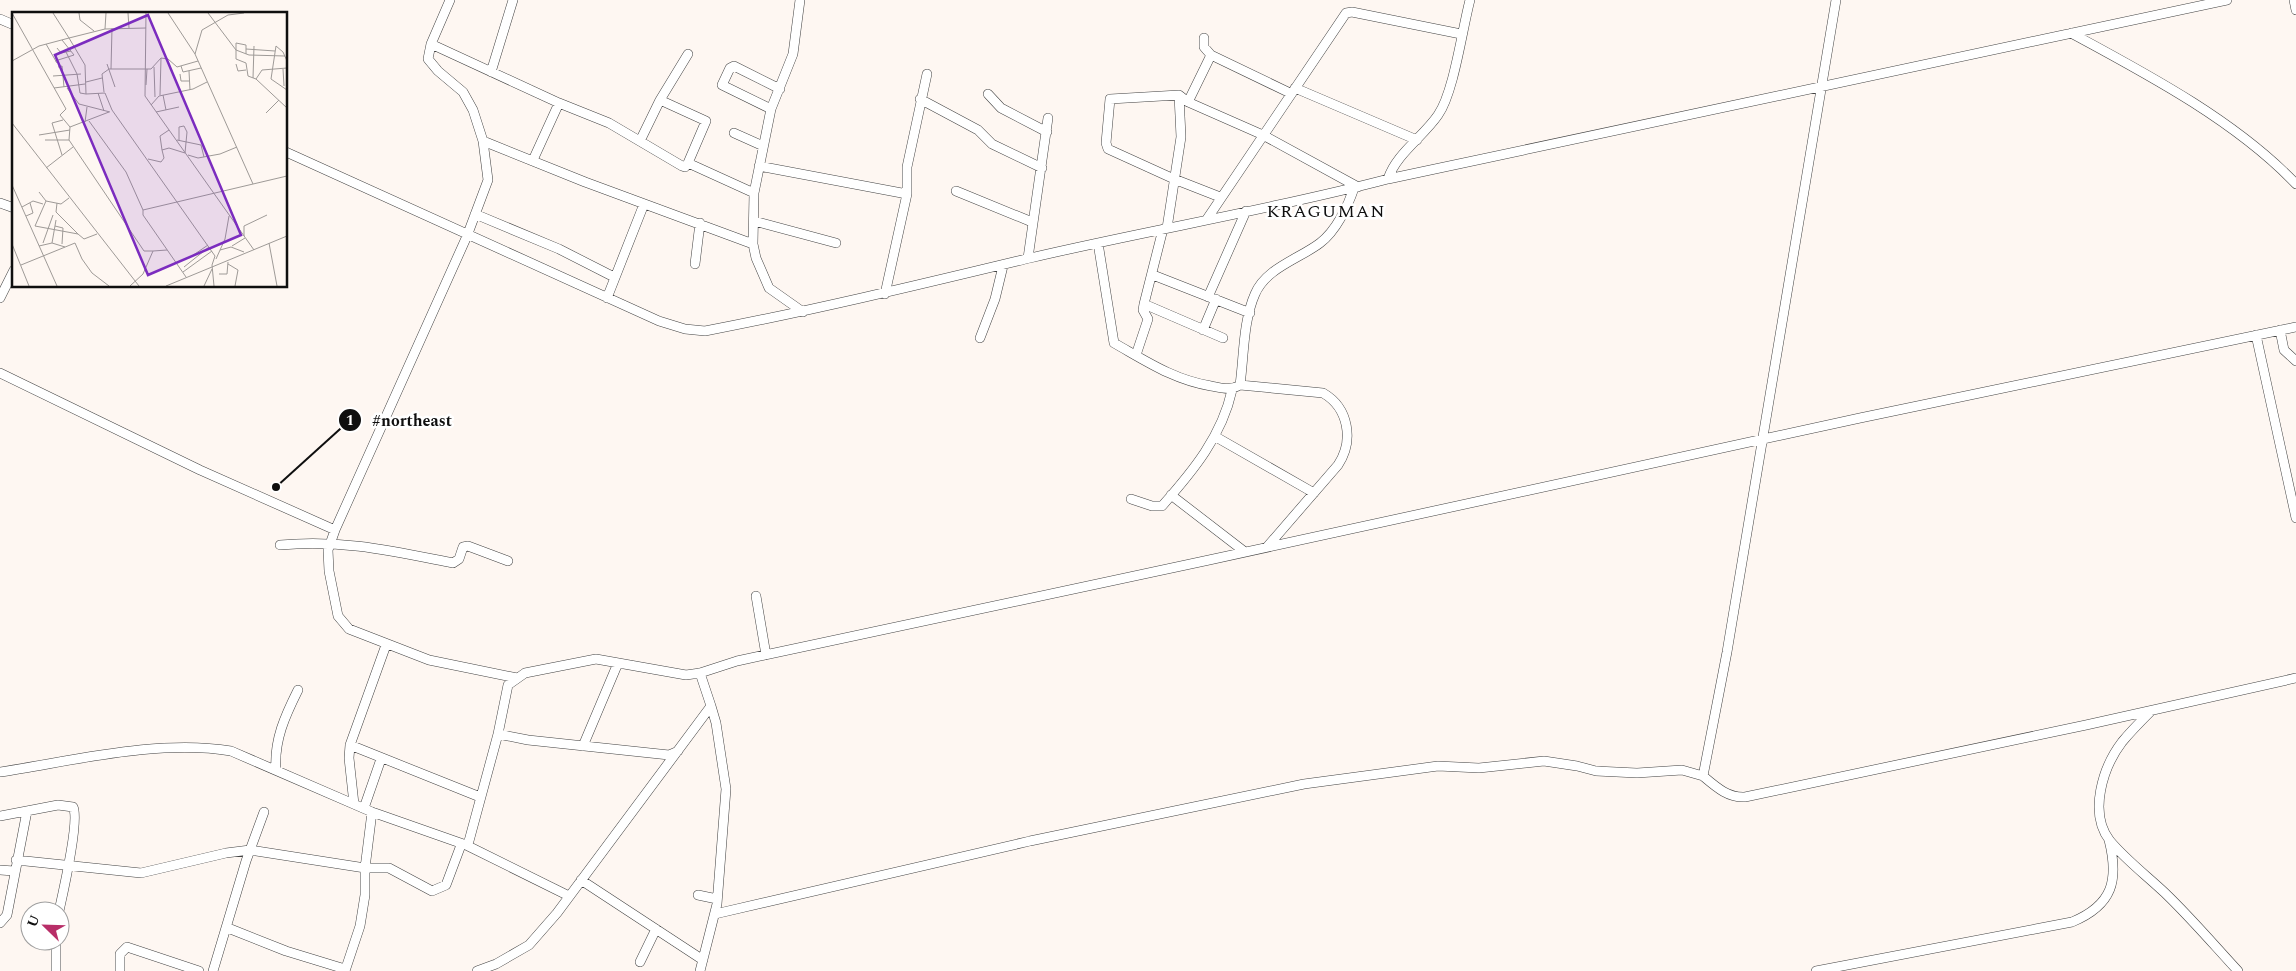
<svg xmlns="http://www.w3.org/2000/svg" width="2296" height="971" font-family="Spectral,serif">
  <rect width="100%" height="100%" fill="#fef7f2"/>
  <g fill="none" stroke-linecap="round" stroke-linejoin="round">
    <!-- minor casing -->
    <g stroke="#424242" stroke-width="10">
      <path id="minor" d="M450,0L431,44L428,59L438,71L463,92L473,110L483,141L488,180L467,236L335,530L328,550L329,571L338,616L349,629L429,660L517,678
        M800,0L793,54L771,109L754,193L753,244L756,258L769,288L803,312
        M1836,0L1727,652L1703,776C1716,787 1728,798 1745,797L2086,725L2296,678
        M2294,0L2296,10
        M0,19L14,25
        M2071,33C2147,74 2236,121 2296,184
        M1204,38V47L1211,55L1290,93
        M431,44L559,103L609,123L682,166L685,167L688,163L754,193
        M491,72L513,0
        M1295,88L1417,140
        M988,94L1001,108L1047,132
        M920,99L978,130L992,144L1042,168
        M660,100L706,121L688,163
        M1188,102L1211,55
        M771,109L722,85L730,68L734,66L780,89
        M734,133L763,146
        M483,141L585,182L753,244
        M640,141L660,100L688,54
        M286,152L659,321L685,329L705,331C815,310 922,284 1030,258C1149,230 1270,210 1388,179L2227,0
        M533,160L559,103
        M759,166L907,194
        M1388,179C1396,154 1423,137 1438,115C1454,92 1462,30 1470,0
        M956,191L1032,222
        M1220,197L1174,179L1108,149L1106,143L1110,99L1179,95L1188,102L1263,135L1358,187
        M0,203L14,208
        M475,214L559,249L614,277
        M1207,219L1346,13L1352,12L1461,34
        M754,221L836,243
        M1167,228L1181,137L1179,95
        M1098,243L1114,343C1146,361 1174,380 1211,386C1222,388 1230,391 1240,385
        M1028,258L1048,118
        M695,264L700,223
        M1153,275L1250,313
        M885,294L907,194V167L927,74
        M1208,297L1246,211
        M0,298L14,270
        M607,298L644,204
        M1144,304L1223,338
        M1203,330L1216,299
        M2280,330L2284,350L2296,361
        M2256,335L2296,518
        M980,338L995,299L1003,266
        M1136,355L1148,319L1143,310L1144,304L1163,229
        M0,373L200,470L335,530
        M1216,437L1314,493
        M1171,495L1245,552
        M1131,499L1152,506H1162C1193,471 1222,436 1232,390
        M280,545C342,539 392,551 453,563L459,559L463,547L468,546L508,561
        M1267,547L1338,465C1354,441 1349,408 1323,393L1240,385C1244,356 1243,321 1255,294C1266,268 1299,259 1320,243C1336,231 1348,206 1354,188
        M756,596L766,655
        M2151,711C2141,721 2131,731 2122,742C2103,767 2088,813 2110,841C2126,860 2147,876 2165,893C2191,918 2214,945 2238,971
        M498,734L528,740L669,755L678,751
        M350,745L480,797
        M583,746L618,663
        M276,769C274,740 285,716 298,690
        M0,772C73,761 158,739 231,751L372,812L466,845L469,841L498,734L508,685L525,673L596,659L686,675L700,673L737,661L1209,560L1860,418L2296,327
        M354,804L349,758L350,745L386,645
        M364,808L381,759
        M0,816L58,805L73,807C80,819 63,893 59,911
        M466,845L569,896
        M16,860L141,873L226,853L250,850L365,868H389L432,891L446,885L461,845
        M0,870L14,871
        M581,880L703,960
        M698,895L717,899
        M715,914L1030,841L1304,784L1438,766L1479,768L1544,761L1577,766L1596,771L1637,773L1682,770L1703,776
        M0,923L7,915L27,811
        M228,928L286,951L345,969
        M640,962L656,929
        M56,971V941
        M120,971V954L127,947L199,971
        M213,971L246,861L264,812
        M345,971L360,926L365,895V868L372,812
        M477,971L496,964L529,945L557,913L711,706L700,673
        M700,971L717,904L726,789L716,723L711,706
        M1816,971L2072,922C2113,905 2119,880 2109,840"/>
    </g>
    <!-- minor -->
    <use href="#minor" stroke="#fff" stroke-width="9"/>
  </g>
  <g text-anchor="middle" stroke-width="5" stroke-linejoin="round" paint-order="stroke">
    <!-- quarter labels -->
    <g font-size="18" letter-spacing="1" fill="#0f0f0f" stroke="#fff">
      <text x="1326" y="217">KRAGUMAN</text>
    </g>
  </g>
  <!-- overview -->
  <g transform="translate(12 12)">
    <rect width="275" height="275" fill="#fef7f2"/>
    <path fill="none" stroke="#9e9a97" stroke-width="1" d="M0,1L54,97L48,103L58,115M41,1L57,26L93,17M67,1L68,8L82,19M94,1L93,17L134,16M116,1L117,16M134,1L133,84L242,238M156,1L183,42L241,172M196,1L224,38L237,43L273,44M34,32L45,51M45,36L49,41L59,39M234,37L263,39M54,40L65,62L68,81L74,82M183,42L190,18L216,3L232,1M234,42V33L224,31V47L234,51L236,64L244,67L275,96M0,49L27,34L57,26L73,53L74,82L93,81L100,98L203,244L200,253L202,274M43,49L62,43L50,28M275,49L271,40L264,34L259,67L275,78M95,52L103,75M224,52L226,59L234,58M169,54L171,60L189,56M46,55L50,54L52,75M142,55L143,85M99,57L100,16M271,57L272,74M177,59L178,78M168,62L169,69H177M41,64L69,62M241,66L242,34M244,67L250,58L275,56M74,70L90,66M134,73L135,57M42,76L73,72M55,76L67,92L98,100M92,80L90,62L97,57H139L149,46L156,47L165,55L186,49M86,81L92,99M148,83L149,46M151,83L154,98M139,93L147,84L181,77L195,70M97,100L58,115L57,128L132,239H141M144,100L167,95M254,101L267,88M77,109L114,160L131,198M73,110L75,95M0,111L127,274M27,123L58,118M33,128H57M165,128L189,133L192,145M167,128V115L172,114L175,120L173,141M150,138L148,124L157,118M50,143L40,111L51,108M176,143L186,146L208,142L225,135M136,147L149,150L152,146L150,138L157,136L173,141M34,156L61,135M0,173L45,274M27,180L34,189L49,192L57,186M34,189L23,214L66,222M45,191L44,200L66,222L72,227L85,222M10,195L21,189L31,192M14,204L21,201L18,191M43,214L51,216L50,232M232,224V214L255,203M31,231L41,203M40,231L44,208M257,231L265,274M0,232L17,274M27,234L40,231L53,235M220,234L233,226M208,238L219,235L232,240M177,246L196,233M204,247L213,227L217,204M216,252L226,258L223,274M9,253L63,231L70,247L80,261L97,274M172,255L197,235M171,260L200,239M207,262H215L216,250M174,265L131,203V198L275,164M118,274L131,262L141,239L155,238M154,274L275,224M192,274L200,257"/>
    <path fill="#7b2cbf" fill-opacity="0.15" stroke="#7b2cbf" stroke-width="2.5" d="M136,3L229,223L136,263L43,43Z"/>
    <rect width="275" height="275" fill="none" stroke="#0f0f0f" stroke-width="2.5"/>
  </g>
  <!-- callouts -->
  <path fill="none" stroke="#0f0f0f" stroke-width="2" d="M276 487L350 420"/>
  <g fill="#0f0f0f" stroke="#fff" stroke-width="2">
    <circle cx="276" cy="487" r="5"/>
    <circle cx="350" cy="420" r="12"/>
  </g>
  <g font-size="15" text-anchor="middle" font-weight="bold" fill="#fff">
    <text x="350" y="425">1</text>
  </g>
  <g font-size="16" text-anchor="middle" font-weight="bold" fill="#0f0f0f" stroke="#fff" stroke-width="5" stroke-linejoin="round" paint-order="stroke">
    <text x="412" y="426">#northeast</text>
  </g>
  <!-- north arrow -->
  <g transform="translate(45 926) rotate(293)"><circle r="24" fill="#ffffff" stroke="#9f9f9f"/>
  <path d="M0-4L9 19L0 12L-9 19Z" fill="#b82e68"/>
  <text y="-8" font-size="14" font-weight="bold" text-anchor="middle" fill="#0f0f0f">U</text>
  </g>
</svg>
